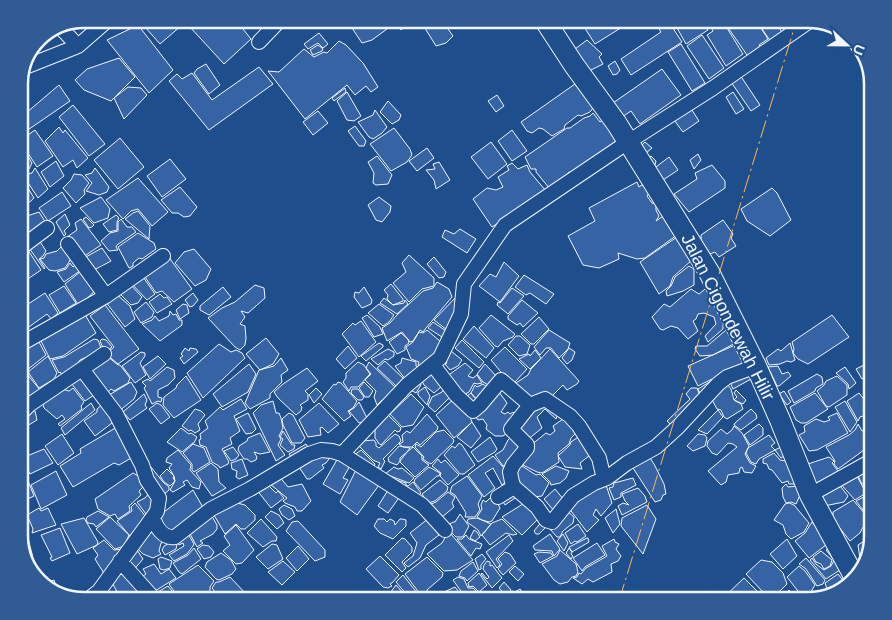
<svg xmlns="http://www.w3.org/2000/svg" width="892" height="620" font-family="Helvetica,sans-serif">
  <rect width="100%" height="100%" fill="#1f4e8c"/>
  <!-- building -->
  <path fill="#3563a3" stroke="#f2f6ff" d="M84,19H89L94,24L89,27L81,20Z
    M138,19H189L160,44Z
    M197,19H235L251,39L224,64L189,26Z
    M352,19H391L387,29L372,40L362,43L348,22Z
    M396,19H416V21L410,22L401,30Z
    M430,19H441L453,36L446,43L436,46L423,25Z
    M451,19H469L456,26Z
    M487,19H498L492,23Z
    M579,19H635L595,44Z
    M653,19H667L682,42L631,75L621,59L661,32Z
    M672,19H711L704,23L708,30L686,44Z
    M713,19H741L727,28L743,54L726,66L707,35L713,31L708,23Z
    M744,19H755L768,39L759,45L762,49L749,58L729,29Z
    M757,19H774L783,34L771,42L756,20Z
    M776,19H804L785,31Z
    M138,25L173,70L149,93L107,40Z
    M319,33L328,44L323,48L318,43L308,49L304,44Z
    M702,35L724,68L709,79L687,46Z
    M851,37L866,55L870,72L849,38Z
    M587,40L602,54L599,57L603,64L589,71L582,63L575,49Z
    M339,41L346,45L363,63L378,87L371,92L366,86L355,95L347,85L305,119L268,71L279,72L304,49L314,57L324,52L327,53Z
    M681,44L705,83L692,91L668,52Z
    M318,45L323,49L322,51L313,55L310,50Z
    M119,58L135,77L111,101L84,90L75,80L87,69Z
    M615,61L620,70L617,74L613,75L608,66Z
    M206,64L220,85L209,94L194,73L197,69Z
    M259,67L273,84L209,130L169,81L177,74L182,79L192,73L212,100Z
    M662,69L681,95L640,124L631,111L622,117L613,103Z
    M740,75L760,105L751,111L731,82Z
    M575,84L593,108L590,112L581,116L578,115L565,125L564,129L552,136L543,129L539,128L532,133L527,131L521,122Z
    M59,85L70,101L19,136V119Z
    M128,87L141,88L147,95L124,119L114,98Z
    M345,88L346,92L334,101L332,98Z
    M347,92L361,116L354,121L347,120L337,101Z
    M733,92L744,109L736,114L726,97Z
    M497,95L504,106L496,112L488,101Z
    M388,101L401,115L399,120L392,124L380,112Z
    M688,104L699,121L683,132L671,116Z
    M73,105L105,144L89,156L59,117Z
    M375,110L387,127L382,133L373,139L369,137L358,122L373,115Z
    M318,111L328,123L313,135L303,122Z
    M593,113L600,122L605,118L617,140L613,146L573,173L569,172L554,187L550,189L536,172V169H531L525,157L567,128H570L584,118L590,116Z
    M355,126L366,141L364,146H359L348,131Z
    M59,127L63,133L65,130L88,158L77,168L73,160L63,167L45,141Z
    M394,128L410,149L412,155L407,162L391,171L370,144Z
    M35,130L53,156L37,167L22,144L25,137Z
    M512,130L527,151L512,161L498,141Z
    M120,138L144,167L118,189L94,160Z
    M491,142L507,164L488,179L471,157Z
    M645,142L652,148L644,155L640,147Z
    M427,148L434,158L417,171L409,161Z
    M25,151L32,163L29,169L22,172L19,169V155Z
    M698,154L701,160L694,169L690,160Z
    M377,156L392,175L388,184L376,185L373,183L374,173L368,162Z
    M651,156L656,161L655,165L651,166L646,159Z
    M669,157L678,170L660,182L652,170Z
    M170,159L186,179L162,197L147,176Z
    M56,161L64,176L50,187L41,172Z
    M439,162L450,180L436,189L434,180L426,170L435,169L433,164Z
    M512,163L518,169L527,165L530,172L546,191L514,213L492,227L473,199L487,188L496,190L503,187L498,177L509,170L507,166Z
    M712,165L725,181V188L689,212L674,194L697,179L695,173Z
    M35,168L48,189L38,198L23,175L32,173Z
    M95,168L109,187L107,192L99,195L86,191L92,183L85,175L92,173Z
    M19,173L34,198L19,212Z
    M74,174L82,175L89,183L84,190L85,194L76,203L63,188L71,180Z
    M138,178L168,212L152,226L138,209L131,211L123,219L106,200Z
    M637,182L639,187L642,185L650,192L647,196L652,203L656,204V210L659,216L656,221L666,214L677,235L645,258L637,259L618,253L619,259L599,268L583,265L568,236L595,221L589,208Z
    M180,187L197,207L190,216L184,217L178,213H172L161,200Z
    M772,188L777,193L791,220L770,236L747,221L741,209Z
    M62,192L71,206L48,221L39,208Z
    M101,197L110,209L108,218L94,223L80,208Z
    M379,197L391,206L390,212L382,222L376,220L368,205Z
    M26,210L24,217L39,212L46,223L23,242L19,240V214Z
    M138,211L150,226L149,239L125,219L133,213Z
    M65,214L70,225L64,231L66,234L64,236L56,222Z
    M116,215L119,218L117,222V230L109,232L103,224Z
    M86,217L94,225L92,227L89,228L83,219Z
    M81,219L101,245L80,259L67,237L77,230L75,223Z
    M121,219L127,227H132L136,232L117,245L116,247L118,250L109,251L101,241L110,233L118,231V222Z
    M723,220L733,234L731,238L736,246L719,257L715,252L710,254L701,240V235Z
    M460,229L476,239L467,253L442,237L445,230L454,234Z
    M138,233L154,243L156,249L142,259L139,258L133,263V266L129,268L118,247Z
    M680,235L692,260L673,277L670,286L659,294L640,262Z
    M39,240L46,251L43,256L39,259L45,268L44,269L29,248Z
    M64,244L73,254L69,262L65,268L55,271L49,270L40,259L44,258L46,254L57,251Z
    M26,247L41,270L19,285V252Z
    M102,248L111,261L92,271L84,258Z
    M194,249L211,269L206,280L195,286L175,263L184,252Z
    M409,255L434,278V286L422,289L409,302L393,283L406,272L402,263Z
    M168,256L192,289L174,302L162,291L156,293L143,274Z
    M434,257L446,272L444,277L439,278L427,264Z
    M79,261L84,268L64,282L57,272L66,269L70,263L73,267Z
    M504,262L519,276L500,302L479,286L490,274L496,277Z
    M689,266L694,269V285L683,291L667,296L666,291L671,286L675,277Z
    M85,268L98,288L79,306L65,284Z
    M141,274L155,294L147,300L130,282Z
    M524,275L554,294L546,304L530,293L526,295L515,287Z
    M128,282L142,297L138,303L131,305L117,291Z
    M437,282L449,289L452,297L426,328L423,332L420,330L413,341L410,342L402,332L387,341L382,328L390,323L396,316L423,291L433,288Z
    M391,284L403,299V301L393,305L387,299L388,295L384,290Z
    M255,285L264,288L265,298L248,313L241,311L245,317L240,324L245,326L246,338L245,345L240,350L235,347L208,318L222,308L235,302Z
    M710,285L729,319L723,325V329L708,342L705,336L716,324L714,317L704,313L698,314L696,319L693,321L698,331L688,339L678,328L671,326L663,330L660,329L652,317L664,304L670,307L691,289L699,294Z
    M64,286L76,303L60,313L49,295Z
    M223,287L231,297L209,315L200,310V306Z
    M364,287L372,300L371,304L362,308L354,297L355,292L359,293Z
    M512,288L524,296L508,314L497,305L498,302L500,303Z
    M45,293L58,313L51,319L47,314L26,329L19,318V310Z
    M115,293L130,306L135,319L125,327L105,301Z
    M193,293L198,300L193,306L190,307L185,300Z
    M160,294L164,298L167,297L172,304L157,313L149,302Z
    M384,298L393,305L404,303L405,300L408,304L397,314L380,303Z
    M455,298L459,306L451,333L434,320Z
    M522,300L538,313L523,327L520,323L517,325L508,319V316Z
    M146,302L154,312L152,317L141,323L134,312Z
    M183,304L187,305L189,313L180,319L176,310Z
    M379,304L394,315L389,322L383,326L368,313Z
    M105,305L139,349L118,364L106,354L114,347L90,316Z
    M170,311L173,315L176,314L179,320H182V325L160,341L142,324L152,320L155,316L159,321L169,316Z
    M84,313L96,333L63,356L50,359L41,341Z
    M367,315L380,327L383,334L374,337L362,318Z
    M491,315L515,334L513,337L503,341L498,347L495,346L479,328Z
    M832,315L849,337L808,364L798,359L793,353L794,349L792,342Z
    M539,317L549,329L534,344H531L521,334Z
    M361,321L376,342L359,357L342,334L353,323L355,325Z
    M433,322L449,333L445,339L428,328Z
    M474,326L494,348L486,358L463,339Z
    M731,326L739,341L713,355L700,356L695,349L696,346H707Z
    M427,330L441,342L435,355L426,367L418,365L419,362L411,359L406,347L413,342L419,332L423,333Z
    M549,330L570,343L568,349L559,358L551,348H546L540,355L534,347Z
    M401,333L408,339L409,343L405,346V350L397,354L389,342Z
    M516,336H520L530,345L527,354L519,356L508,345Z
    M266,338L279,354L273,364L260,370L246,354Z
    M94,339L98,340L102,350L94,356L87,357L80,360L73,371L62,375L60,372L59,373L52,360L64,357Z
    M102,339L106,340L112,347L107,351L103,348L100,341Z
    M462,340L484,362L479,368L455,348Z
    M39,342L46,355L22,374L19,370V353Z
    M379,343L383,345V347L366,361L361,356Z
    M790,343L795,360L791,362L787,361L780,364L769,365L766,358L778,349L781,351Z
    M219,344L231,352L236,350L242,353L245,358L203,398L187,373Z
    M735,345L748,362L716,383L712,379L698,386L688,366Z
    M348,346L357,358L345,369L336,359Z
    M505,347L527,369L514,383L507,375L505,377L491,360Z
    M185,348L189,351L190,348L196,349L198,352L184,364L180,358L183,356L181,354Z
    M569,348L575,352L572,360L567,364L562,358Z
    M388,349L394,352V356L388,360L385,359L378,365L371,359Z
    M550,349L579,381L577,384L567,390L563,385L550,398L529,399L516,386V383L528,375L531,369Z
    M535,350L541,358L530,369L519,359L529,354L530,356Z
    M451,351L462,360L458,366L450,370L445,364L447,363L443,357Z
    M141,352L145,353V356L140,363L146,375L135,383L122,366Z
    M48,356L57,373L54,379L39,388L28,372Z
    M107,356L118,365H120L130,378L128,383L114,391L111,389L104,397L87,373Z
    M158,356L166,364L150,379L143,367Z
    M281,358L288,370L281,375L282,382L270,394V398L250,409L245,403L259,370L274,366Z
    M402,358L416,362V366L420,367L406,380L395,366L401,363Z
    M385,361L403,378L404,383L398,388L377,368Z
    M872,361L873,372L862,379L856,369Z
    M358,362L364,365L370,374L358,387H351L349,391L343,382L346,378V373Z
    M369,362L398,390L383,401L382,400L377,405L374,397L376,391L365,380L371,374L366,368Z
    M465,363L473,370L468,376L473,378L477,375L482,383L477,384L474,383L469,392L460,397L446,377Z
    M249,364L256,374L248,392L222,407L213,394Z
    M485,364L498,378L490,386L483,382L477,374Z
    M778,366L782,374L788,372L791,376L779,386H777L768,367Z
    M167,367L174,370L175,378L168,385L158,390V397L162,398L161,402L158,401L152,404L144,388L146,386L142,382L148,379L150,381Z
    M845,367L856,383L849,389L848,384L836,373Z
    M307,368L318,381L305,391L308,394V400L300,405L302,407L301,411L296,415L278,398L274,392L283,384Z
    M433,371L443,382L441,387L434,393L424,385L420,377Z
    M749,371L751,379L733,389L730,382Z
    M27,374L40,390L19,409V378Z
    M83,374L97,393L85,401L71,383Z
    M817,374L822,377L823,384L816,388L815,391L794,403L788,391Z
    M186,376L201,400L174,418L163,405L164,397L176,388L177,385Z
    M837,376L847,385V395L829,407L826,406L817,391L824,385L826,381Z
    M418,378L421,385L416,393L409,389Z
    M711,381L701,396L698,389Z
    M131,382L137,392L134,399L118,412L109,395Z
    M338,382L341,383L357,401L353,408L348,411L351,416L344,421L322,399L334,384L336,385Z
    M364,382L373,391L369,397H365L359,388Z
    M483,384L490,389L476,399L471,393L475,385L477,387Z
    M727,384L731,389L734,400L741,404L743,409L727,419L724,417L721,410L717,409L710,396Z
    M425,387L430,396L427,405L418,395V392Z
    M445,387L453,397L448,399L435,412L428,406L432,397L442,392Z
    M58,388L69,391L73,388L84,402L81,406L82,409L60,426L58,424L65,419L62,415L57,419L44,408L41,399Z
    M316,388L322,394L314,403L309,395Z
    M691,388H697L700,396L673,427L667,421L690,399L686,394Z
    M352,389H358L364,397L362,400H358L351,393Z
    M736,390L746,400L743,404L734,400L737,397L734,393Z
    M784,391L791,402L787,405L779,394Z
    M499,392L507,403L501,412L505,414L508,412L510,414L513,412L516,415L507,433L503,436H495L486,429L487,425L483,419L478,420L475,416Z
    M471,393L476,399L473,407L464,398Z
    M815,393L828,409L806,423H801L796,420L790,407Z
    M859,393L870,407L869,414L860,417L858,421L847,401Z
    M144,394L147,400L145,405L147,408L130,420L123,412Z
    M411,394L424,407L413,425L402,427L390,414Z
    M456,397L465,405L472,422L454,438L436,415Z
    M241,399L247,409L234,416L240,431L230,438L232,444L222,449L229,462L228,464L220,468L219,466L212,462L206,447L200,445L199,440L201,439L200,434L208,428L205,421L220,407L223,410Z
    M273,401L276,413H279L281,418L283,428L279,436L281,439L278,445L285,455L276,461L253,413L261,405Z
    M845,401L857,422L850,432L835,407Z
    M359,402L367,418L363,422L359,423L349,411L354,408Z
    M91,403L95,410L65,435L61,428Z
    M104,403L116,420L95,436L84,421L97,412V409Z
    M157,403L161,405L170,417L161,424L149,409Z
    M319,403L339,424L328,433L322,427L320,428L321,435L308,437L299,420Z
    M542,404L558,414L556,419L545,409L537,417L542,428L526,441L518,425Z
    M27,409L35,411L37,420L27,426L24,422Z
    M195,409L201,411L205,415L198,424L200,430L195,433L191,430L189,431L182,426Z
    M751,409L756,414L757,418L741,430L734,425L735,423Z
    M718,410L723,417L707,434L698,430Z
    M248,413L256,429L252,433L246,434L236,419Z
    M289,413L293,415L305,438L301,443H292L283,425L282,419Z
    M837,413L848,433L817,450L809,451L799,435L805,432L804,426L816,419L824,422L830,420L828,417Z
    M427,414L438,427L437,430L420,445L417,442L412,447H403L399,444L403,442L402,435L407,431L410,433Z
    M388,415L401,428L400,431L397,432L395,430L381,445L378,443V442L375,438V426Z
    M566,417L578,431L571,438L569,444L558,453L559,462L542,473L537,472L523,465L521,459L530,446L546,433L550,435L555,431L553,426Z
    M472,422L481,436L471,448L457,437Z
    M759,424L763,428V435L750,445L744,435Z
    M858,424L862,431L870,429L873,432V448L868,447L838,469L834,464L835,461L826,447L849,435L855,430Z
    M734,426L742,433L749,446L745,454L750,463L756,466L752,473L744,472L742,467L740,468L739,473L728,475L726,482L721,485L708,471L737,447L733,444L728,443L717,455L712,453L707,446L708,441L721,429L727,434L732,430Z
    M117,427L133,457L119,465L114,463L73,487L60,466L81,453L80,449Z
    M181,428L189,434L191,433L197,437L194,443H193L182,452L167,442Z
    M444,430L454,440L453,443L431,464L427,462L423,459L424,457L415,447L416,444L421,447L436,432Z
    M283,431L292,445H295L294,449L288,452L280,445L283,439L280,437Z
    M260,433L270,452L260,454L254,452L257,457L256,460L251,462L247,459H244L238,450L239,446L247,441L248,438Z
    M62,434L74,453L58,465L45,446Z
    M395,434L399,436L401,441L383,459L385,461L381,469L378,467L380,463L373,460L357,444L361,441L374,440L376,443V446L379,448Z
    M514,434L524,446L513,462L503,466L495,455L503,450L508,440Z
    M698,434L705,435L707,438L705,446L693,451L687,446Z
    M581,435L590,447L589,456L580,463L582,469L565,467L558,456L570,445L571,442Z
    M769,435L775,443L771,446L775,450L759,459L756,464L751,462L746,453L748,448Z
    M490,437L497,449L495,452L478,462L471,452Z
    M459,443L462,445L475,465L464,474H460L444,455L452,446L455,448Z
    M193,444L204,448L210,462L194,472L192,470V464L183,453Z
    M306,444L310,451L293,460L289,454Z
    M399,446L410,448L397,465L389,462L388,458Z
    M783,446L786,455L781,458L775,450Z
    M233,447L239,455L236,459L231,461L224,451Z
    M413,447L422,456V460L429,465L415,477L400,462V458Z
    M44,449L53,463L30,474L24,462L28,460L27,456Z
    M178,450L191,465L190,470L201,482L199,489L192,487L187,480L183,482L185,485L180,488L173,492L170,490L175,481L173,478L174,476L169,468L172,464L166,462L167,458Z
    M361,450L375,464L374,467L353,456Z
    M329,453L332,455L326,463L322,465L324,468L310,479H307L297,464Z
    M774,453L780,460L786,461L795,479L794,484H789L788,481L782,483L772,470L769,469L767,464L763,463V459Z
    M493,456L504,468L509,480L502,485L493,468L485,473L495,488L484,497L468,475Z
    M829,457L834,461L832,463L838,471L836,477L817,487L805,465Z
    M338,458L351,464L343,478L348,480L340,494L323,484Z
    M650,458L654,464L664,484L666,494L663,495L661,500L655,502L633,468Z
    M242,459L248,475L239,479L236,477L237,471L232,469L231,463Z
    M438,459L441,463L445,460L459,475L448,485L440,476L441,473L432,466Z
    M211,463L218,469L219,482L226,488L212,496L196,473Z
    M522,466L536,475L540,474L549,483L542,496L534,497L519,484L513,473Z
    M556,466L569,471L566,478L560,483L551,485L550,482L542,474Z
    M873,466V484H862L858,476Z
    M151,467L163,482L169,487V490L162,496L147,473Z
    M394,467L398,469L402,468L414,478L409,483L385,474Z
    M429,467L440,473L439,476H437L421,490L414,482L415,479Z
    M357,468L379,485L357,515L340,502Z
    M167,469L174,476L175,481L170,486L164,482L160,476Z
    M56,471L67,495L41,509L31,485Z
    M133,473L140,477L141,479L139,481L143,487L139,491L141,495L129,506L130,511L118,519L115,514L110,516L98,509L95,499Z
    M278,475L288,487L302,484L311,501L302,511H297L295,507L285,503L283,501L287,498L270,484Z
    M467,476L482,496L478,504L480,510L475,517H465L466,513L455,495L450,492L452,486Z
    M857,476L866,493L855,500L838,481Z
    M27,478L34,496L19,503V481Z
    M633,478L636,485L621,493V497L614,500L609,488L613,487L614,483Z
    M396,480L406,483V485L408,486L413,482L421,493L417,498L394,483Z
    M440,480L448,487L447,491L435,501L428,503L422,494Z
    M605,482L612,503L601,516L596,509L593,515L599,520L587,532L568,507L584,497Z
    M837,482L848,496L844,502L824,506L819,492Z
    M266,483L276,493L278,491L284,498L271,508L256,489Z
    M786,484L788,487L798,486L801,493L796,504L791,502L786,503L783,497L782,488Z
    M390,487L401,495L388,513L378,506Z
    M638,488L645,496L647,502L622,515L618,506L623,503L629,505L625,501L622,494Z
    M555,489L564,500L554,511L544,499Z
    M193,490L205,511L173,537L156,518Z
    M513,490L518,496L505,505L501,498Z
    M151,491L159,501L149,515L146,514L137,502L145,498Z
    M448,492L455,497L452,503L454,507L441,518L431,504L436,502Z
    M873,492V523L856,501Z
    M490,498L497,502L500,508L492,521L489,522L482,520L477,517L482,509L481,505L483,500L486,502Z
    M853,500L871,521L863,527L860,533L850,541L831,517L833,515V512Z
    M233,502L245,505L255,515V520L245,529H241L236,524L225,534L214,515Z
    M526,502L538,519L522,535L502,517Z
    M135,503L146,517L130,536L117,521L132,511L131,507Z
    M789,503L794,505L809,523L804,532L791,539L786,534L783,525L774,520L785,504Z
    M284,505L292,509L295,516L289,520L282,515L279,509Z
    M647,505L656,519L643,554L621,526L622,518Z
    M19,507L24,523L19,526Z
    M39,508L41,511L48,508L56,525L32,533L33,529L27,515Z
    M616,509L620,524L613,533L605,518Z
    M566,510L574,517L573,523L563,531L560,537H557L549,528Z
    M98,511L109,517L96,527L94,524L88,523L86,520L87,517Z
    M271,511L279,515L284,523L277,529L265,517Z
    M208,513L213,518L217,525V529L213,534L200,541L203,543L197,547L188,530Z
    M460,514L469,526L463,537H456L448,529V525L453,522H455Z
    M110,517L129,535L124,546L115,549L96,529Z
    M84,518L98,542L97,545L77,554L61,524Z
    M429,518L439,535L426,545L420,558L408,567L404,563L413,556L417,543L410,533Z
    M477,518L491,524L481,536L478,530L467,522L468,519Z
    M261,519L277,537L276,541H272L263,547L247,533Z
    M378,519H384L387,522L390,519L394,521L395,525L400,519H402L406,520V526L393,539L380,533L374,526Z
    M502,519L517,534L513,535L506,533L490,545L482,535L492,523Z
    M543,520L548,525L539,534H536L534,531Z
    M298,521L325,550V557L315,561L286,531L292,522Z
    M812,522L823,536L826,545L809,558L795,541L805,533Z
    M578,524L586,536L577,542L575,541L571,544L565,533Z
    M236,525L254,550L242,563L236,564L223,551L230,545L224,536Z
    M60,528L70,553L52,561L50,558L52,557L41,535Z
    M147,529L153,531L156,537H163L166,541L161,543L159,551L161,554L153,558L143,554L135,546Z
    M474,530L477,532L480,537L475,541L470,538Z
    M22,532L28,538L35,566L28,569L19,540V533Z
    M187,532L194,544L193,546L187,554L174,561L169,555L184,546L183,543L179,545L176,539Z
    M450,533L473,560L457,570L444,571L427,554L442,543L447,534Z
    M550,534L560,549L554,556L552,551L535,550L533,546Z
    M563,534L568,543L564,551L557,541Z
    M466,535L469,539L482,544L480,549L476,548L471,556L457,539H462Z
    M509,535L513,541L496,559L500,565L497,568L486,552Z
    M873,535L866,560L860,559L858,545Z
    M402,538L405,539L412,547V552L402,562L406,568L402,572L385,555Z
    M587,538H588L589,542L572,552L569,547Z
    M614,539L615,542L619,544L616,549L621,556L618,561L611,564L612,572L593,582L588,579L582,584L573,578L577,577L579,573L581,574L586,568L607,556L602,546Z
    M787,539L797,556L783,569L770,554Z
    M104,540L114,550L122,549L105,575L95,559L98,555L93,548Z
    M175,540L177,545L176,549L165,555L162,550L164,546Z
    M597,543L605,555L585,567L582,571L573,558Z
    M272,544L277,545L283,559L268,569L256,557Z
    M203,545L209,546L214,552L211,557L204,559L197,549Z
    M298,546L309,559L297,571L286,558Z
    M194,548L201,559L182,574L179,572L173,563L188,555Z
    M569,548L572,552L571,554L573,556L571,559L566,553Z
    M831,548L843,568L826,579L810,560L812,558L816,564L824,570L831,566L834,560L826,550Z
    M137,550L143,559L132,572L123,561Z
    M560,550L576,564L578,572L576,576L572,577L568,582L560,584L554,580L542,564L557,556Z
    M821,551L832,560L830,566L824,569L821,564L816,562L813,557Z
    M505,552L510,554L516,563L503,575L498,569L502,564L498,559Z
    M539,552L551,553L553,556L540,563L534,554Z
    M221,553L231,560L236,569L232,574L219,580L216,579L205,567L207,562Z
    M482,554L486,559L481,565V569L479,570L475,559Z
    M380,556L399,575L393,582L390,584L392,586L388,588L383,587L366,569Z
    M161,557L172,561L170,568L164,570L160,569L158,559Z
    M427,557L443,573L442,577L427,590V595L423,598L405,574Z
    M806,558L825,580L823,584L817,586L806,569L799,564Z
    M761,560L772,562L783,573L787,584L773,598L763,592L746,574Z
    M283,561L295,572L282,585L268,572Z
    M487,561L490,562V566L492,565L502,578L492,588L481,574L482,573L487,579L489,577L483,569L484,565Z
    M473,562L478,571L467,581L465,578L459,576L461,571Z
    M154,564L161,574L169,569L176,578L155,591L140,578L146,574L143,569Z
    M198,565L214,581L210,587V593L202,595L200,601H185L178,597L169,584Z
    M515,566L524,574L518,581L509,572Z
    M799,566L805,571L815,585L809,595H801L787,577Z
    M122,567L153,601H118L121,599L110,579Z
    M479,573L487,585L479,592L473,586L469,587L468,583Z
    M838,574L842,579L843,584L832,592L827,589L825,583Z
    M403,575L421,598L422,601H412L396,582Z
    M847,575L851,583L837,594L832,596L831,594L845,585L843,578Z
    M230,577L246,594L244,601H222L212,588L216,582H219Z
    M458,577L464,579L468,588H473L478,593L475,596L478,598L475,601H468L453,580Z
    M744,578L767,601H720Z
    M54,580L59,594L48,590L42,584Z
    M504,582L511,590L507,597L499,588Z
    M396,585L410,601H395L390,593Z
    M168,586L180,601H163L156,593Z
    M455,587L466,601H451L442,593Z
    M520,589L529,601H510L507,599L512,591L515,592Z
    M789,590L797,601H778Z
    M434,591L447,601H424Z
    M707,591L712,601H690Z
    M502,593L507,601H491Z
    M210,594L216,597L219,601H204Z
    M348,595L355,601H338Z"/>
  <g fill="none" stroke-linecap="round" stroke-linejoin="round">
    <!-- street casing -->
    <g stroke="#f2f6ff" stroke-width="16">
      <path id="street" d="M61,28L78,46
        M259,42L281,19
        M25,67L78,46L109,19
        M68,244L106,296
        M19,249L47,228
        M19,345L106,296L163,256
        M433,365L456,395L473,411L480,405L501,380L530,405L511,429L527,445V448L513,465L510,472L512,482L514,487L537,507L546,520L552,522L573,496L594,483L607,478L627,463L656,447L678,427L718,384L727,377L756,366
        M82,369L116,414L142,465L147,480L159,498L157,511L153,517L99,591L86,601
        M530,405L545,399L570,416L579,426L599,458L604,479
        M19,423L21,413L29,405L104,354
        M342,454L407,385L440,358L461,314L464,284L505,225L628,142L713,88L811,20
        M810,495L873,460
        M498,497L514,487
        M153,517C156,527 163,539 175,537L211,509L250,489L309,454L321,450L332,451L342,454L422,505L445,530
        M120,561L155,600"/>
    </g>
    <!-- secondary casing -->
    <g stroke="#f2f6ff" stroke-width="22">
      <path id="secondary" d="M544,19L574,65L617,124L709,272L756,366L780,420L810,495L855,578"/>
    </g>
    <!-- street -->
    <use href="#street" stroke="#1f4e8c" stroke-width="14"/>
    <!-- secondary -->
    <use href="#secondary" stroke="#1f4e8c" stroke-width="20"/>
    <!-- power -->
    <path stroke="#ffb74d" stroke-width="1" stroke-dasharray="18 4 2.5 4" stroke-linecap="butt" d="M619,601L797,19"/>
  </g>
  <g text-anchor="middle" stroke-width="4" stroke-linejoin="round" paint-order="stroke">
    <!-- street labels -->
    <g font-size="18" fill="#f2f6ff" stroke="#1f4e8c">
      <text transform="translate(728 317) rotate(63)" y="6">Jalan Cigondewah Hilir</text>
    </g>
  </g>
  <!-- crop -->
  <path d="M0 0H892V620H0ZM84 28H808A56 56 0 0 1 864 84V536A56 56 0 0 1 808 592H84A56 56 0 0 1 28 536V84A56 56 0 0 1 84 28Z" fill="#305b95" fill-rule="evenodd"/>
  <path fill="none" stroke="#f2f6ff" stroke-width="2.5" d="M84 28H808A56 56 0 0 1 864 84V536A56 56 0 0 1 808 592H84A56 56 0 0 1 28 536V84A56 56 0 0 1 84 28Z"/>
  <!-- north arrow -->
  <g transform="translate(847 45) rotate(112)" stroke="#1f4e8c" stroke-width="4" paint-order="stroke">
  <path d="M0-4L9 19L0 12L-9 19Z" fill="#f2f6ff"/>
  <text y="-8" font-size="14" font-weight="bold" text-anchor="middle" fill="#f2f6ff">U</text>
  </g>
</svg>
